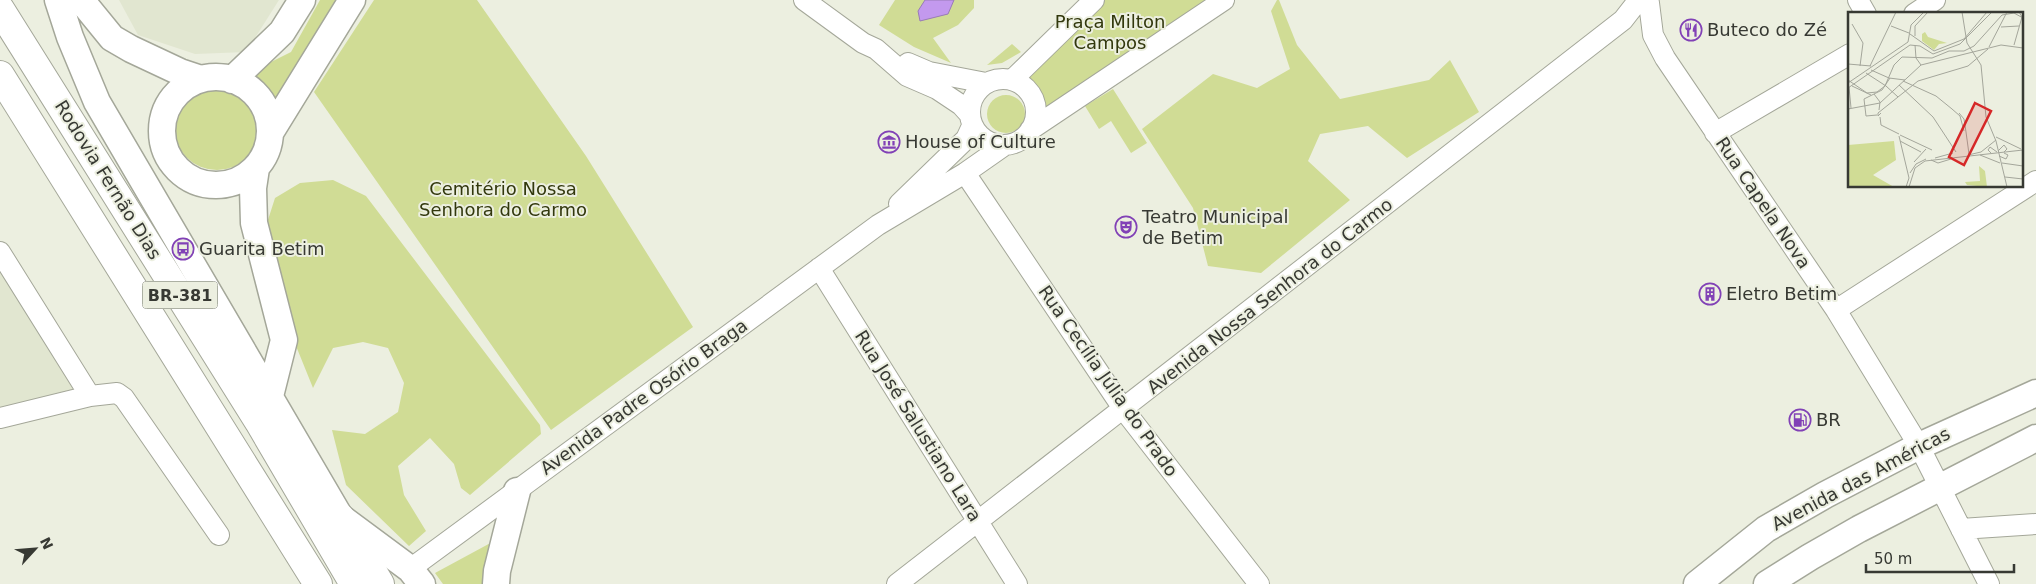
<svg xmlns="http://www.w3.org/2000/svg" width="2036" height="584" font-family="'DejaVu Sans',sans-serif">
  <rect width="100%" height="100%" fill="#ecefe0"/>
  <!-- built -->
  <path fill="#e1e6d0" d="M119,0H279L246,52L195,54L138,35Z
    M0,252L90,396L0,418Z"/>
  <!-- green -->
  <path fill="#d0dc95" d="M320,0H349L280,110L268,88L251,72L291,52Z
    M374,0H477L586,156L693,327L551,430L314,92Z
    M895,0H974V8L958,25L933,38L951,63L914,47L879,25Z
    M1098,0H1218L1043,115C1042,98 1038,85 1024,75Z
    M1277,0H1279L1297,45L1340,99L1429,80L1450,60L1479,112L1407,158L1368,126L1320,134L1308,161L1350,200L1261,273L1208,266L1193,208L1142,129L1213,74L1257,88L1290,69L1271,11Z
    M1012,44L1021,52L1002,63L987,65Z
    M174 127a43 43 0 1 1 86 0a43 43 0 1 1-86 0Z
    M1113,89L1147,143L1131,153L1111,121L1099,129L1085,106Z
    M987 114a19 19 0 1 1 38 0a19 19 0 1 1-38 0Z
    M333,180L366,196L540,425L541,434L470,495L461,488L454,464L430,438L398,466L404,495L426,531L409,546L346,485L332,430L365,434L398,412L404,383L388,348L363,342L333,348L313,388L292,336L267,223L275,198L300,183Z
    M496,540L486,584H443L435,573Z"/>
  <!-- water -->
  <path fill="#c399ee" stroke="#997cb6" d="M925,0H954L948,14L920,21L918,11Z"/>
  <g fill="none" stroke-linecap="round" stroke-linejoin="round">
    <!-- minor casing -->
    <g stroke="#a4a799" stroke-width="22">
      <path id="minor" d="M804,0L863,43L876,49L907,76L937,89L961,105L970,115
        M1858,0L1866,14
        M1649,3L1653,35L1665,58L1836,310L1919,446L1989,584
        M1914,14L1935,0
        M908,63L929,72L986,83
        M970 112a33 33 0 1 1 66 0a33 33 0 1 1-66 0Z
        M1012,80L1094,0
        M1030,130L1224,0
        M1715,133L1850,54
        M965,173L1124,410L1259,584
        M899,204L966,139L972,126
        M0,252L90,396
        M819,268L1017,584
        M1836,310L2036,181
        M0,418L90,396L117,393L124,398L219,535
        M1961,529L2036,524
        M410,569L878,225L965,173L1005,145
        M897,584L1623,20L1637,2"/>
    </g>
    <!-- major casing -->
    <g stroke="#a4a799" stroke-width="29">
      <path id="major" d="M58,0L70,37L97,102L340,517L410,569L422,584
        M81,0L112,38L131,49L180,72L201,79
        M162 131a54 54 0 1 1 108 0a54 54 0 1 1-108 0Z
        M232,80L282,32L302,0
        M270,133L352,0
        M256,168L253,188L254,223L284,340L270,396
        M496,584L497,571L517,491
        M1697,584L1766,529L1825,495L1919,446L2036,393
        M1767,584L1810,557L1859,529L2036,438"/>
    </g>
    <!-- highway casing -->
    <g stroke="#a4a799" stroke-width="30">
      <path id="highway" d="M0,9L259,422L354,584
        M0,75L318,584
        M340,517L380,584"/>
    </g>
    <!-- minor -->
    <use href="#minor" stroke="#fff" stroke-width="20"/>
    <!-- major -->
    <use href="#major" stroke="#fff" stroke-width="26"/>
    <!-- highway -->
    <use href="#highway" stroke="#fff" stroke-width="28"/>
  </g>
  <!-- icons -->
  <defs>
    <g id="restaurant-ring" transform="scale(1.125)"><circle r="9.5" fill="#ecefe0" stroke="#8141b6" stroke-width="1.5"/><path d="M-5-6h1v4h1v-4h1v4h1v-4h1v5L-1.5 .5V6h-2V.5L-5-1ZM5-6V6H3V1.5H1.5Q1.5-4 5-6Z" fill="#8141b6"/></g>
    <g id="museum-ring" transform="scale(1.125)"><circle r="9.5" fill="#ecefe0" stroke="#8141b6" stroke-width="1.5"/><path d="M0-6L6-3V-2H-6V-3ZM-5-1h2V3h-2ZM-1-1h2V3h-2ZM3-1h2V3H3ZM-6 4H6V6H-6Z" fill="#8141b6"/></g>
    <g id="theatre-ring" transform="scale(1.125)"><circle r="9.5" fill="#ecefe0" stroke="#8141b6" stroke-width="1.5"/><path d="M-5-5.5Q0-4 5-5.5V0Q5 5 0 6Q-5 5-5 0ZM-3.3-2.5H-1v1.5H-3.3ZM1-2.5H3.3v1.5H1ZM-2.8 1Q0 5.5 2.8 1Z" fill="#8141b6"/></g>
    <g id="bus-ring" transform="scale(1.125)"><circle r="9.5" fill="#ecefe0" stroke="#8141b6" stroke-width="1.5"/><path d="M-5-6H5V4H4V6H2V4H-2V6H-4V4H-5ZM-3.5-4V0h7V-4ZM-3.5 1.2v1.5H-2V1.2ZM2 1.2v1.5H3.5V1.2Z" fill="#8141b6"/></g>
    <g id="building-ring" transform="scale(1.125)"><circle r="9.5" fill="#ecefe0" stroke="#8141b6" stroke-width="1.5"/><path d="M-4-6H4V6H1V3H-1V6H-4ZM-2.5-4.3h1.7v1.8h-1.7ZM.8-4.3h1.7v1.8H.8ZM-2.5-1h1.7V.8h-1.7ZM.8-1h1.7V.8H.8Z" fill="#8141b6"/></g>
    <g id="fuel-ring" transform="scale(1.125)"><circle r="9.5" fill="#ecefe0" stroke="#8141b6" stroke-width="1.5"/><path d="M-5.5-6h7V0h2V4h1.3V-2.5L3-4.5l.8-.8L6-3V5H2.5V1h-1V6h-7ZM-4.2-4.7v3.2H.2V-4.7Z" fill="#8141b6"/></g>
  </defs>
  <g fill-rule="evenodd">
    <use href="#restaurant-ring" x="1691" y="30"/>
    <use href="#museum-ring" x="889" y="142"/>
    <use href="#theatre-ring" x="1126" y="227"/>
    <use href="#bus-ring" x="183" y="249"/>
    <use href="#building-ring" x="1710" y="294"/>
    <use href="#fuel-ring" x="1800" y="420"/>
  </g>
  <g text-anchor="middle" stroke-width="4" stroke-linejoin="round" paint-order="stroke">
    <!-- shield labels -->
    <rect fill="#ecefe0" stroke="#6d7067" stroke-width="1" x="142.5" y="281.5" width="75" height="27" rx="4"/>
    <g font-size="16" font-weight="bold" fill="#373933">
      <text x="180" y="301">BR-381</text>
    </g>
    <!-- park labels -->
    <g font-size="18" fill="#32380d" stroke="#ecefe0">
      <text x="1110" y="28">Praça Milton<tspan x="1110" dy="21">Campos</tspan></text>
      <text x="503" y="195">Cemitério Nossa<tspan x="503" dy="21">Senhora do Carmo</tspan></text>
    </g>
    <!-- poi labels -->
    <g font-size="18" fill="#373933" stroke="#ecefe0" text-anchor="start">
      <text x="1707" y="36">Buteco do Zé</text>
      <text x="905" y="148">House of Culture</text>
      <text x="1142" y="223">Teatro Municipal<tspan x="1142" dy="21">de Betim</tspan></text>
      <text x="199" y="255">Guarita Betim</text>
      <text x="1726" y="300">Eletro Betim</text>
      <text x="1816" y="426">BR</text>
    </g>
    <!-- street labels -->
    <g font-size="18" fill="#373933" stroke="#ecefe0">
      <text transform="translate(108 180) rotate(58)" y="6">Rodovia Fernão Dias</text>
      <text transform="translate(1763 203) rotate(56)" y="6">Rua Capela Nova</text>
      <text transform="translate(1270 296) rotate(-38)" y="6">Avenida Nossa Senhora do Carmo</text>
      <text transform="translate(1108 381) rotate(55)" y="6">Rua Cecília Júlia do Prado</text>
      <text transform="translate(644 397) rotate(-36)" y="6">Avenida Padre Osório Braga</text>
      <text transform="translate(918 426) rotate(58)" y="6">Rua José Salustiano Lara</text>
      <text transform="translate(1861 479) rotate(-28)" y="6">Avenida das Américas</text>
    </g>
  </g>
  <!-- overview -->
  <g transform="translate(1848 12)">
    <rect width="175" height="175" fill="#ecefe0"/>
    <path d="M77,20L80,25L99,31L91,32L86,38L74,29V22ZM46,129L48,148L25,163L46,175H0V133ZM131,154L137,159L139,175L119,173L117,170L132,169Z" fill="#d0dc95"/>
    <path fill="none" stroke="#a4a69b" stroke-width="1" d="M114,0L119,31L133,53L138,105L148,129L159,175M4,12L15,31L12,54M43,14L61,21M153,15L171,14M62,22L86,39L116,27L139,0M67,24V14L80,0M67,33L68,46L73,53M166,33L174,5L171,0M141,35L159,0M0,52L23,54M22,54L48,0M23,58L41,66L57,68M18,61L38,74M0,68L19,81L29,80L37,74L46,53L54,45L84,46L101,39H116L126,34L154,3L166,1L175,6M55,69L88,84L104,97L112,104L116,119M0,71L60,30L63,13L76,0M51,73L85,105L108,140M4,74L23,83M38,74L50,85M1,75L3,96M0,76L62,33L72,34L85,42L112,32L144,0M26,82L32,90L31,98M0,97L32,91L73,53L153,33L175,36M33,101L30,104V101L70,69L120,54L140,37M111,101L116,107L118,120M29,103L18,104L16,87L34,78L42,66M32,105L33,113L51,122M118,120L121,142M52,123L84,138M51,124L61,166L58,175M148,125L173,137M52,129L73,140M150,139L156,133L159,137L156,140M143,141L140,138L142,135L149,140M120,143L133,140L148,128M132,143L152,151M151,144L158,147L160,143L156,141M87,146L105,141M83,148L90,151L103,147M66,150L78,137M154,151L175,154M62,161L68,152L78,147M157,165L175,167M61,175L67,156L77,149L175,138"/>
    <path fill="#d62828" fill-opacity="0.15" stroke="#d62828" stroke-width="2.5" d="M127,91L143,99L116,153L101,145Z"/>
    <rect width="175" height="175" fill="none" stroke="#373933" stroke-width="2.5"/>
  </g>
  <!-- north arrow -->
  <g transform="translate(35 549) rotate(64)" stroke="#ecefe0" stroke-width="4" paint-order="stroke">
  <path d="M0-4L9 19L0 12L-9 19Z" fill="#373933"/>
  <text y="-8" font-size="14" font-weight="bold" text-anchor="middle" fill="#373933">N</text>
  </g>
  <!-- scale -->
  <path d="M1866 564v8h148v-8" fill="none" stroke="#373933" stroke-width="2.5"/>
  <text x="1874" y="564" font-size="15" fill="#373933" stroke="#ecefe0" stroke-width="4" paint-order="stroke">50 m</text>
</svg>
